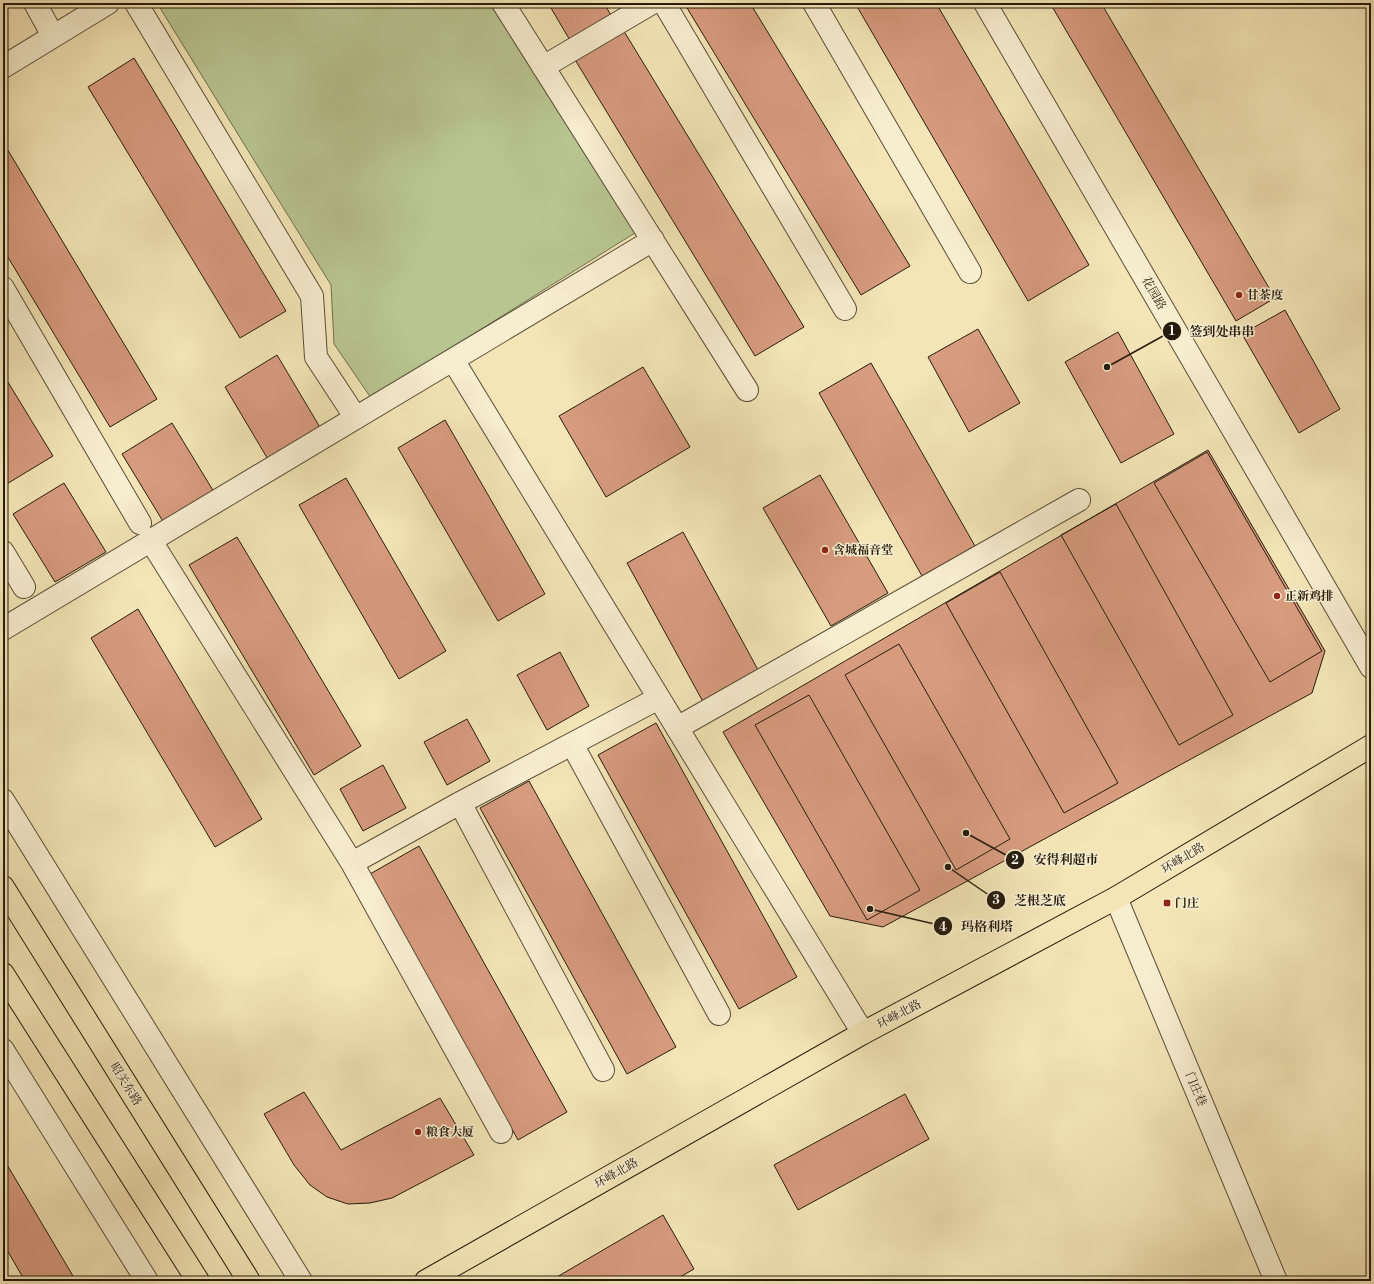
<svg xmlns="http://www.w3.org/2000/svg" width="1374" height="1284" font-family="'Libre Bodoni','Noto Serif SC',serif">
  <rect width="100%" height="100%" fill="#f3e5b6"/>
  <filter id="stains"><feTurbulence type="fractalNoise" baseFrequency=".005" numOctaves="4"/><feColorMatrix values="0 0 0 0 .2 0 0 0 0 .09 0 0 0 0 .02 0 0 0 .5 -.17"/></filter>
  <radialGradient id="worn" r=".72"><stop offset=".6" stop-color="#630" stop-opacity="0"/><stop offset="1" stop-color="#630" stop-opacity=".3"/></radialGradient>
  <!-- green -->
  <path fill="#b8c590" stroke="#6f704e" d="M157,3H491L638,231L371,398L334,344L331,285Z"/>
  <!-- building -->
  <path fill="#d79b7e" stroke="#261c0d" d="M548,3H604L612,17L571,42Z
    M684,3H750L910,266L861,295Z
    M855,3H936L1089,265L1028,301Z
    M1050,3H1101L1275,298L1236,321Z
    M622,28L804,327L755,356L574,58Z
    M134,58L286,311L240,338L88,87Z
    M3,142L157,399L110,427L3,249Z
    M1285,310L1340,409L1299,433L1242,334Z
    M978,329L1020,403L969,432L928,357Z
    M1118,332L1174,434L1121,463L1065,362Z
    M277,355L321,429L269,461L225,387Z
    M871,363L975,546L922,576L819,393Z
    M643,367L690,447L606,497L559,416Z
    M3,374L53,456L5,485L3,481Z
    M445,420L545,594L498,621L398,448Z
    M172,423L214,492L164,523L122,454Z
    M1208,450L1325,651L1312,693L883,927L830,916L723,732Z
    M1207,452L1322,651L1270,682L1154,483Z
    M820,475L888,593L831,626L763,508Z
    M346,478L446,651L399,679L299,505Z
    M64,483L106,552L55,582L13,514Z
    M1116,504L1233,715L1179,745L1061,535Z
    M683,532L763,679L707,709L627,563Z
    M237,537L361,746L314,775L189,565Z
    M1000,572L1118,783L1064,813L946,603Z
    M138,609L262,819L215,847L91,638Z
    M899,644L1010,839L956,870L845,675Z
    M560,652L589,706L547,730L517,675Z
    M809,695L920,890L867,920L755,725Z
    M467,719L490,761L447,785L424,742Z
    M656,723L797,977L739,1009L598,755Z
    M383,765L406,808L363,831L340,789Z
    M529,781L676,1047L627,1074L480,808Z
    M419,846L567,1112L518,1140L370,874Z
    M304,1092L341,1150L440,1098L474,1155L392,1198L370,1203L348,1204L327,1197L310,1185L294,1165L264,1114Z
    M905,1094L929,1139L798,1210L774,1165Z
    M3,1158L76,1281H25L3,1243Z
    M663,1215L694,1269L673,1281H550Z"/>
  <g fill="none" stroke-linecap="round" stroke-linejoin="round">
    <!-- minor casing -->
    <g stroke="#594e37" stroke-width="24">
      <path id="minor" d="M35,3L53,36
        M136,3L312,296L316,357L356,418
        M503,3L747,390
        M664,3L845,309
        M814,3L970,272
        M985,3L1371,667
        M3,67L108,3
        M543,67L652,3
        M3,288L140,523
        M453,360L863,1033
        M151,541L352,863L501,1132
        M3,552L24,587
        M3,629L653,240
        M677,728L1079,500
        M572,744L719,1014
        M3,800L301,1281
        M460,803L603,1070
        M352,863L460,803L659,698
        M1116,898L1276,1281
        M3,1050L147,1281"/>
    </g>
    <!-- major casing -->
    <g stroke="#261c0d" stroke-width="24">
      <path id="major" d="M3,887L249,1281
        M3,974L198,1281
        M426,1281L863,1033L1116,898L1371,746"/>
    </g>
    <!-- minor -->
    <use href="#minor" stroke="#f7eed0" stroke-width="22"/>
    <!-- major -->
    <use href="#major" stroke="#f3e5b6" stroke-width="22"/>
  </g>
  <!-- markers -->
  <g fill="#8f2418" stroke="#f7eed0" stroke-width="1.5">
    <circle cx="1239" cy="295" r="4"/>
    <circle cx="825" cy="550" r="4"/>
    <circle cx="1277" cy="596" r="4"/>
    <rect x="1163" y="899" width="8" height="8" rx="2"/>
    <circle cx="418" cy="1132" r="4"/>
  </g>
  <g text-anchor="middle" stroke-width="3" stroke-linejoin="round" paint-order="stroke">
    <!-- street labels -->
    <g font-size="12" fill="#261c0d" stroke="#f7eed0">
      <text transform="translate(1154 293) rotate(60)" y="4">花园路</text>
      <text transform="translate(1183 858) rotate(-31)" y="4">环峰北路</text>
      <text transform="translate(899 1014) rotate(-28)" y="4">环峰北路</text>
      <text transform="translate(126 1084) rotate(58)" y="4">昭关东路</text>
      <text transform="translate(1196 1089) rotate(67)" y="4">门庄巷</text>
      <text transform="translate(616 1173) rotate(-30)" y="4">环峰北路</text>
    </g>
    <!-- poi labels -->
    <g font-size="12" font-weight="bold" fill="#261c0d" stroke="#f7eed0" text-anchor="start">
      <text x="1247" y="299">甘茶度</text>
      <text x="833" y="554">含城福音堂</text>
      <text x="1285" y="600">正新鸡排</text>
      <text x="1175" y="907">门庄</text>
      <text x="426" y="1136">粮食大厦</text>
    </g>
  </g>
  <!-- callouts -->
  <path fill="none" stroke="#261c0d" stroke-width="1.5" d="M1107 367L1172 331M966 833L1015 860M948 867L996 900M870 909L943 926"/>
  <g fill="#261c0d" stroke="#f7eed0" stroke-width="1.5">
    <circle cx="1107" cy="367" r="4"/>
    <circle cx="966" cy="833" r="4"/>
    <circle cx="948" cy="867" r="4"/>
    <circle cx="870" cy="909" r="4"/>
    <circle cx="1172" cy="331" r="10"/>
    <circle cx="1015" cy="860" r="10"/>
    <circle cx="996" cy="900" r="10"/>
    <circle cx="943" cy="926" r="10"/>
  </g>
  <g font-size="12" text-anchor="middle" font-weight="bold" fill="#fff">
    <text x="1172" y="335">1</text>
    <text x="1015" y="864">2</text>
    <text x="996" y="904">3</text>
    <text x="943" y="931">4</text>
  </g>
  <g font-size="13" text-anchor="middle" font-weight="bold" fill="#261c0d" stroke="#f7eed0" stroke-width="3" stroke-linejoin="round" paint-order="stroke">
    <text x="1222" y="336">签到处串串</text>
    <text x="1066" y="864">安得利超市</text>
    <text x="1040" y="905">芝根芝底</text>
    <text x="987" y="931">玛格利塔</text>
  </g>
  <!-- margin -->
  <rect width="1374" height="1284" fill="none" stroke="#f3e5b6" stroke-width="16"/>
  <rect x="4" y="4" width="1366" height="1276" fill="none" stroke="#261c0d" stroke-width="2"/>
  <rect x="8" y="8" width="1358" height="1268" fill="none" stroke="#261c0d"/>
  <rect width="100%" height="100%" filter="url(#stains)"/>
  <rect width="100%" height="100%" fill="url(#worn)"/>
</svg>
